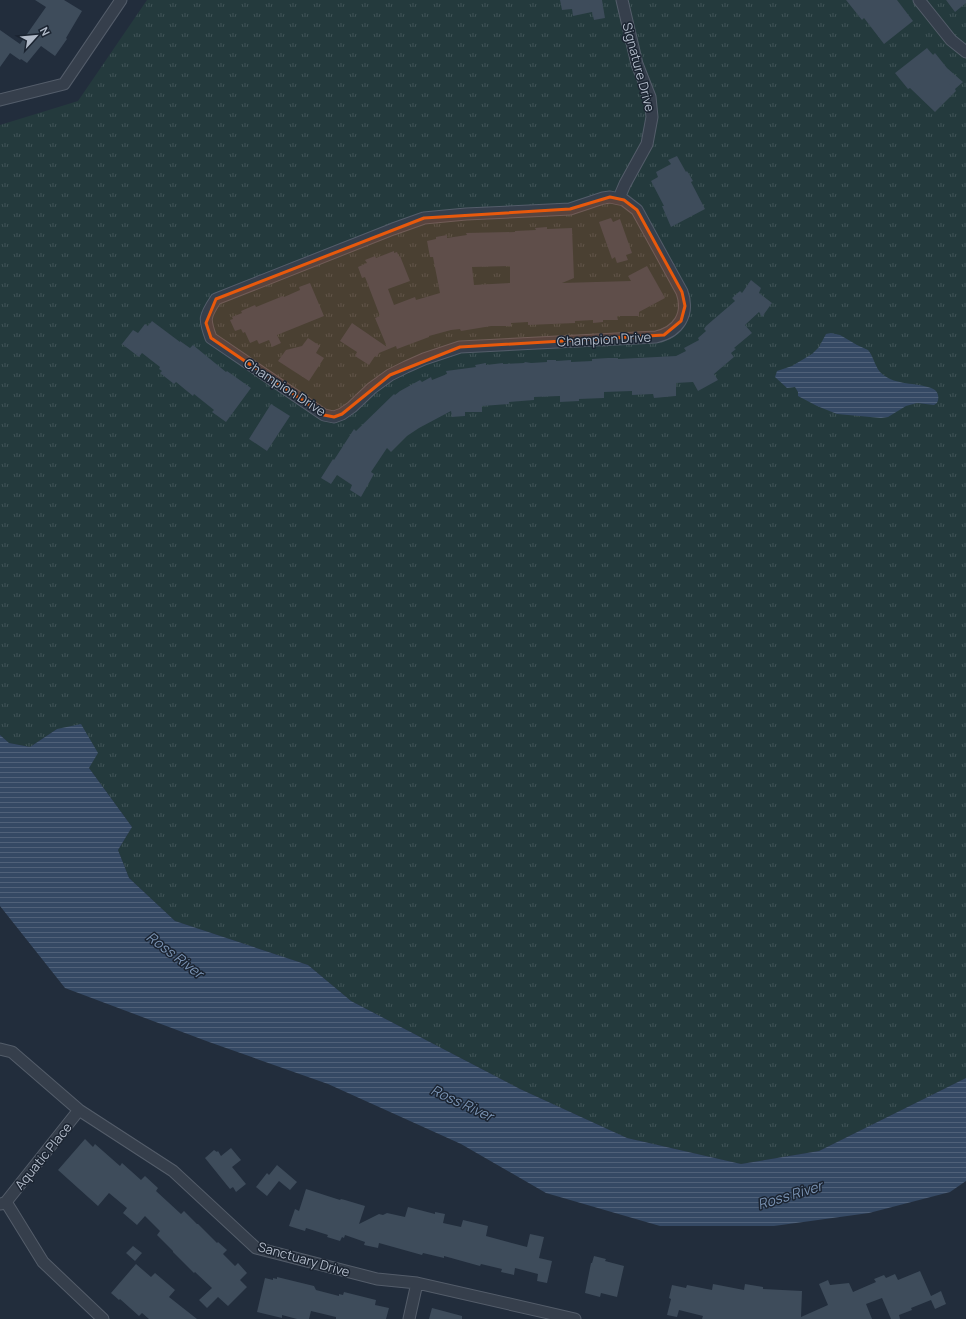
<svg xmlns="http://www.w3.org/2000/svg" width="966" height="1319" font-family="Manrope,sans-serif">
  <defs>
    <pattern id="grass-tufts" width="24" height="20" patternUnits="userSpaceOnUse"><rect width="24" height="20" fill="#243a3d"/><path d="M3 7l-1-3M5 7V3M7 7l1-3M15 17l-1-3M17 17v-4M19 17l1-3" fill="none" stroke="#415458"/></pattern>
    <pattern id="water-rules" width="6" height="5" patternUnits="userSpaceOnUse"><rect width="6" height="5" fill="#354964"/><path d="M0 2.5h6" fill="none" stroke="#506179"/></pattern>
  </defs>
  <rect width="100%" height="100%" fill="#222d3c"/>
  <!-- grass -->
  <path fill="url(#grass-tufts)" d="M147,0H966V1078L819,1151L741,1164L627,1138L520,1089L351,1001L308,965L175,921L129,878L118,850L132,827L89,768L57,729L30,747L9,743L0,735V125L78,101Z"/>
  <!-- water -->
  <path fill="url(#water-rules)" d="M831,333L840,335L857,345L868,350C874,357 875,368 882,374C897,386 915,382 931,388C938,390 940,397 937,403L934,405L917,403L906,406L888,417L881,418L837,414L817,406L798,396V392L795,387L787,388L775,377L777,371L792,366L812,354L819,347L826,334Z
    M81,724L98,753L89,768L132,827L118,850L129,878L175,921L308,965L351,1001L520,1089L627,1138L741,1164L819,1151L966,1078V1181L950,1192L869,1213L774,1226H660L546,1193L461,1144L328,1084L209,1042L65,988L0,906V735L9,743L30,747L57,729Z"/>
  <!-- building -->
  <path fill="#3e4c5b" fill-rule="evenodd" d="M35,0H64L82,11L66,38L67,39L55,56L41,46L27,63L21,59L20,60L10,53L0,67V30L20,44L46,7Z
    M560,0H602L605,18L594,20L592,12L573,16L572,9L562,10Z
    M846,0H897L913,21L884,44L864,18L862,20Z
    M946,0H966V3L955,12Z
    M927,48L933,55L935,53L947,68L963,82L955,89L956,91L935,112L910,88L908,89L895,73Z
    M677,156L686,172L687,171L693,181L691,182L705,209L671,227L662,206H664L651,181L658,177L656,172L671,164L668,160Z
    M611,218L613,222L620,219L632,253L626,255L628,260L617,263L615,257L612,259L599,222Z
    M547,227V229L572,228L574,278L562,283L631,281L628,276L647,266L665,298L639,312V316H617L618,320H603V322L593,323V320L575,321V323L528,325V322L511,323V326H491L461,331L460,329L451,330L429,336V337L397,349L396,346L379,353L377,357L375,356L369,365L355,356L357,352L340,341L352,323L387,347L375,318L380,316L365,277L362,278L358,267L367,263L365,260L375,256L376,258L394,251V253L397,252L399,257L400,256L410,281L388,289L394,305L415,297L416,300L440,293L433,257H430L427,241L436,239V237L447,235V238L467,235L466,233L515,232V231L536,230L535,228ZM510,266V283L474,285L472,267Z
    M751,280L761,288L759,293L772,303L762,317L759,312L745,325L752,333L734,348L736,349L731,353L734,357L714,374L718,380L698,391L693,382L676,383V396L654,398L653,394L632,395V391L604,392V398L579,399V401L560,402V396L534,397V400L509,402V404L482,406V412H465V416L452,417L451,411L419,428L407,436L391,452L387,448L371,472L374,474L361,497L350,490L352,485L337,475L331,484L321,478L333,459L334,460L354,429L356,431L394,394L395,395L400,391L420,380L422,382L431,377L432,380L447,374L446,371L476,367L475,365L486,363V365L503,363V364L524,363L525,362L531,363L547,362V360H556V361L571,360V362L592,361V359L608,358H618V359L676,356L686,351L684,348L699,340L698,338L706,331L704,329L706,326L735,301L732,298L740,291L742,293Z
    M310,283L324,316L277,335L281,343L272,347L269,340L259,344L257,340L250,343L245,332L243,333L241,329L235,331L230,320L233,319L232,317L242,313L241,311L255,305L256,307L283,296L284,297L300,290L299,287Z
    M152,321L180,342V341L190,348L193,345L226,372L227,371L251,388L226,422L212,412L214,410L194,394L193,396L176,382L174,384L160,373L162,371L159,369L160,367L142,353L139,357L122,344L133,330L138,333L145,324L148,326Z
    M308,338L320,346L316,353L324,358L309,381L278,361L286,350L302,346Z
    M271,404L290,416L267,451L249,439Z
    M85,1139L93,1147L95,1144L120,1166L122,1163L141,1180L145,1176L158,1188L156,1191L181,1214L184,1211L197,1224H198L217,1243L218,1242L227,1250L223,1254L235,1266L238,1263L247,1273L240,1280L247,1287L228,1306L218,1297L207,1308L199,1300L212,1288L195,1272L194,1273L173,1252V1251L157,1235L160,1231L145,1216L137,1225L123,1213L127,1208L109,1193L98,1206L58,1170Z
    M231,1148L241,1160L232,1167L246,1184L236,1192L233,1187L230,1189L205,1158L214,1150L217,1152L218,1151L221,1156Z
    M277,1165L297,1182L290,1190L279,1181L267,1196L256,1187L267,1173L269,1175Z
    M306,1189L340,1200L341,1199L345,1200L365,1206L359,1224L379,1214L383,1215L387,1213L405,1217L408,1207L435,1214V1212L445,1214L443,1223L461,1227L463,1220L488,1226L486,1236L527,1247L530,1234L544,1237L539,1258L552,1261L547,1283L537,1281L538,1274L515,1268L514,1275L501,1272L502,1269L481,1264L480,1266L444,1256V1258L423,1253L422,1255L379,1243L378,1248L364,1245L365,1242L345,1235L344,1238L342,1237L340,1241L327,1237L328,1235L306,1228L305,1231L289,1226L295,1209L299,1211Z
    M133,1246L142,1253L135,1261L126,1253Z
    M594,1256L606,1259L605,1261L624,1266L617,1297L601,1293L600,1297L585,1293L591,1263H592Z
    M136,1264L151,1277L155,1273L175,1290L169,1297L197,1319H149L142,1313L139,1316L120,1299L119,1300L111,1293Z
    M920,1271L931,1296L941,1291L946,1304L935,1309L931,1300L911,1308L912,1310L899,1315L900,1319H891L882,1298L866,1304L872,1319H702L703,1316L679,1310L677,1317L667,1315L671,1299L669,1298L672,1285L686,1288L687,1285L712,1290L713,1284L744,1290L745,1284L763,1287V1289L802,1291L801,1317L828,1305L819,1284L828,1280L830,1285L849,1283L853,1292L876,1282L874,1279L884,1275L886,1278L895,1274L898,1280Z
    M277,1277L314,1286L316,1290L339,1296V1294L343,1295L344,1292L376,1300L375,1305L389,1308L386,1319H336V1317L311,1311L309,1319H297L282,1315V1318L257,1312L265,1278L273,1280V1278L277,1279Z
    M432,1308L462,1316V1319H429Z"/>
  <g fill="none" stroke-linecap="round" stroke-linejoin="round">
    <!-- minor casing -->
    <g stroke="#545d6a" stroke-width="13">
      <path id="minor" d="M919,0L951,40L966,52
        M0,100L64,84L121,0
        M610,197L624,200L637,210L682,292C690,315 678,332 656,337L460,347L424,359L406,367L390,375L372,388L352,407L342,414L334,417L324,415L211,338C204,319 204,317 216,299L393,229L424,218L466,214L570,209L603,198Z
        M619,198L625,184L647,144L652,117L650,97L637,64L622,0
        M0,1049L12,1052L79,1110L173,1171L256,1248L377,1279L417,1283L575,1319
        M6,1202L43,1262L103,1319
        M1,1204L6,1202L79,1110
        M409,1319L417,1283"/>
    </g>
    <!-- minor -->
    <use href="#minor" stroke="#363f4c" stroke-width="11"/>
  </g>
  <!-- marked area -->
  <path fill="#e8590c" fill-opacity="0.2" stroke="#e8590c" stroke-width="3" stroke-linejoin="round" d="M610,197L624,200L637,210L682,292L685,306L681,321L664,335L460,347L390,375L342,414L334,417L324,415L211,338L206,323L216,299L424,218L570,209Z"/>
  <g text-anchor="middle" stroke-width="3" stroke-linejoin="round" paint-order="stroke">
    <!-- street labels -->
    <g font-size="13" fill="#b1bac8" stroke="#1b2431">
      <text transform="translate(639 67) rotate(75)" y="5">Signature Drive</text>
      <text transform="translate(604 339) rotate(-3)" y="5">Champion Drive</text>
      <text transform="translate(285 387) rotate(33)" y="5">Champion Drive</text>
      <text transform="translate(43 1156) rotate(-51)" y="5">Aquatic Place</text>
      <text transform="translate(304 1259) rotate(16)" y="5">Sanctuary Drive</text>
    </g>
    <!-- water labels -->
    <g font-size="14" font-style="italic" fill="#7891b1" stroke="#1b2431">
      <text transform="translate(175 955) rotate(37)" y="5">Ross River</text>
      <text transform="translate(462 1103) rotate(25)" y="5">Ross River</text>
      <text transform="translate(790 1195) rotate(-17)" y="5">Ross River</text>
    </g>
  </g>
  <!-- north arrow -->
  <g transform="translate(36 36) rotate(63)" stroke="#1b2431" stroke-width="3" paint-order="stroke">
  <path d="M0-3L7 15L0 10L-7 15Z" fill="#b1bac8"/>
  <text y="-6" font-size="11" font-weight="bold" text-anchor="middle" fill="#b1bac8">N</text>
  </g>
</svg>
